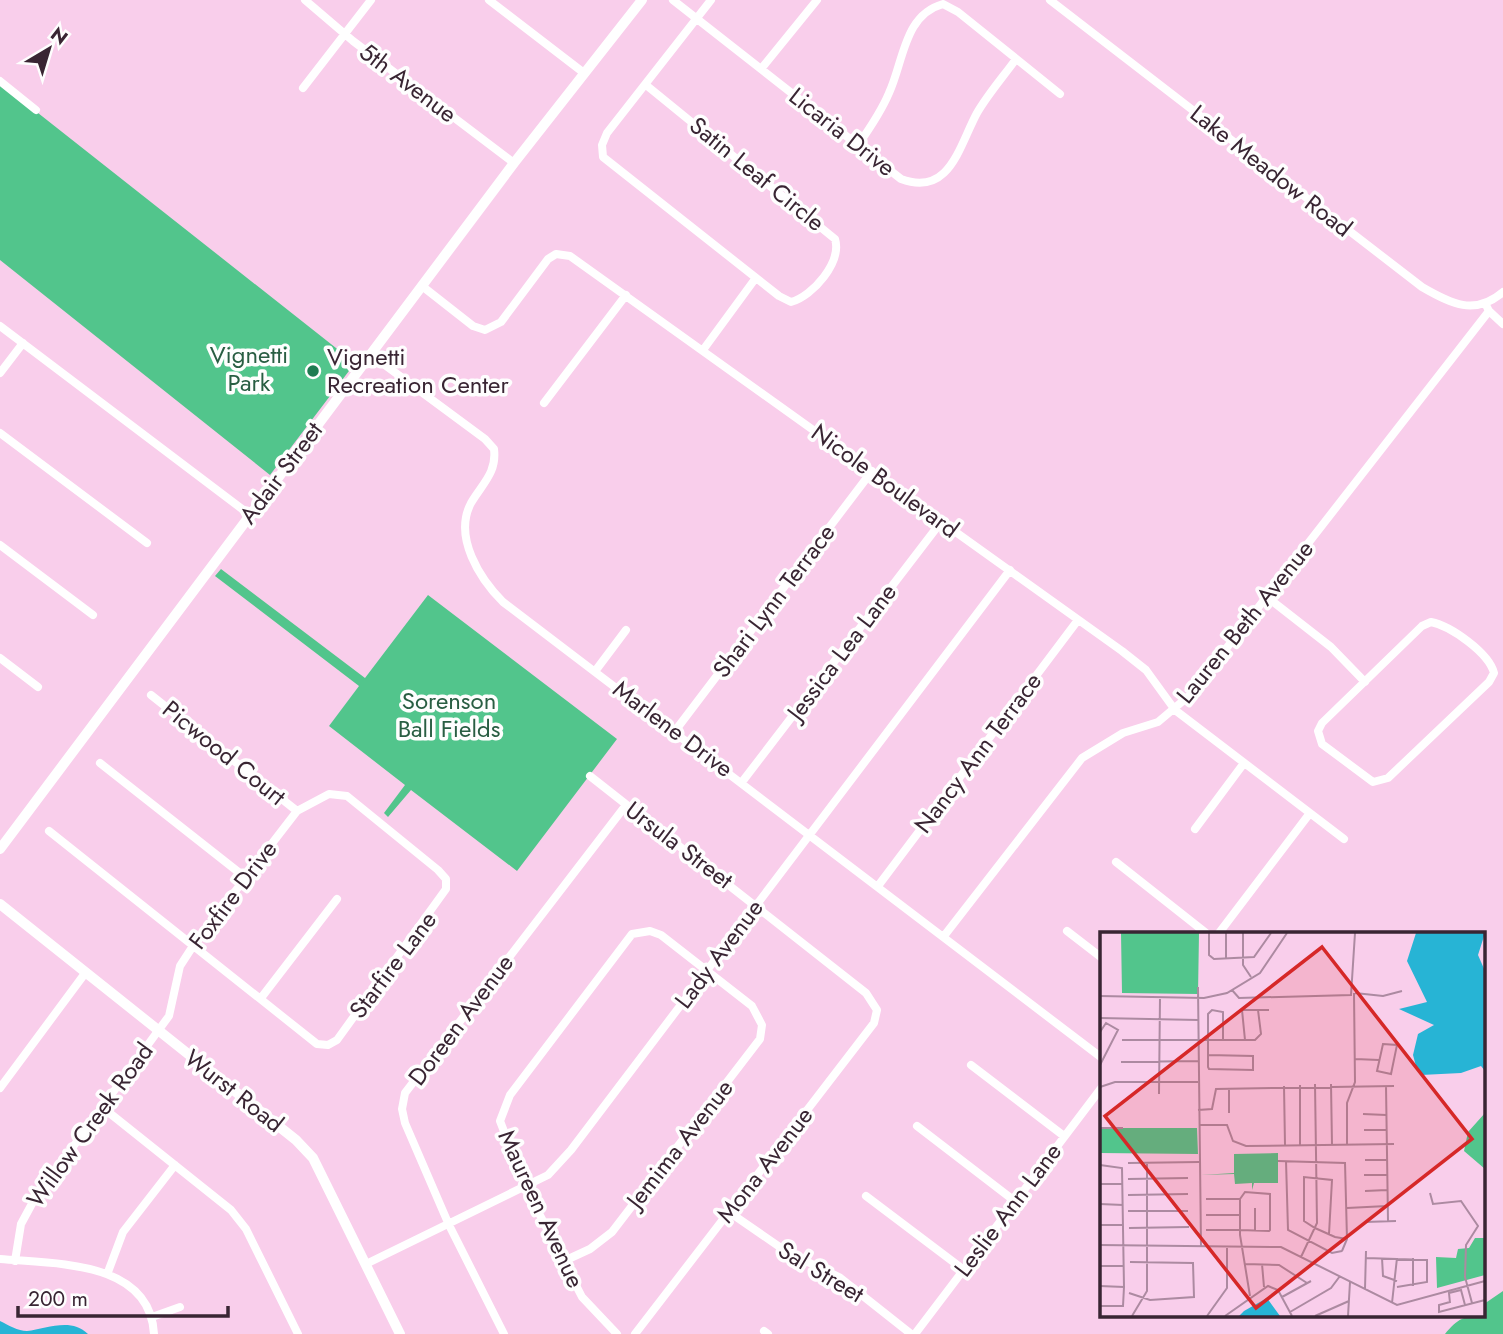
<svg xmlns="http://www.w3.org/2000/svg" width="1503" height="1334" font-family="Jost,sans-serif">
  <rect width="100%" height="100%" fill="#f9ceeb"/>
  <!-- green -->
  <path fill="#52c58c" d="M0,83L355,363L270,475L0,260Z
    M221,569L365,678L428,595L617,739L517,871L411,790L388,817L384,813L405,785L329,726L359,686L215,576Z
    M1503,1291V1334H1445C1457,1319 1465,1315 1484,1315V1304Z"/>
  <!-- water -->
  <path fill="#27b4d5" d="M0,1321C8,1325 18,1331 27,1331C46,1329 71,1317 88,1334H0Z"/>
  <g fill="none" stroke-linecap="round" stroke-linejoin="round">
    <!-- minor -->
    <path stroke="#fff" stroke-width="8" d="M305,0L353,41L514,163
      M489,0L584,73
      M673,0L901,179C950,197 959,146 977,113C988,94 1003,77 1016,59
      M1050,0L1422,287C1451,304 1475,316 1503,292
      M761,69L817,0
      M0,81L36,110
      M646,85L835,239C842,262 813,296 791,302L779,296L603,157L602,145L607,133L711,0
      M303,88L371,0
      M858,145C870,128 881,112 889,93C904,60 904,15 943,4L958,12L1060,94
      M422,286L473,326L485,330L501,322L548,259L556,254L570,256L1122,651L1146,670L1175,710L1344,839
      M1489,311L1503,324
      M0,326L250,515
      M703,350L755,279
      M370,354L485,439L494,449C497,473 482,484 471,503C453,537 480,579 503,602L1102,1058
      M0,373L23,343
      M544,403L626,295
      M0,433L147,543
      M0,545L93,615
      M1267,597L1331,647L1365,682
      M1431,622C1451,626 1489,653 1494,673L1489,682L1388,778L1373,782L1322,744L1318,731L1322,723L1422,626Z
      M0,658L38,687
      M596,670L626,630
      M151,695L297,811
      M675,731L872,471
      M100,763L246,878
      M590,776L866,993L877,1010L874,1023L635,1334
      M742,782L941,522
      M1195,829L1244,763
      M1116,862L1206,933
      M878,886L1078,620
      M1067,931L1102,958
      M1219,933L1310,813
      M944,936L1082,758L1123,733L1158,722L1190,695L1489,311L1486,305
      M261,998L337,899
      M971,1065L1064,1136
      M0,1088L86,972
      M102,1107L231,1210L246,1229L298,1334
      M917,1126L1016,1202
      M866,1196L964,1270
      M729,1212L787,1252L839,1277L911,1334
      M0,1259C55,1264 150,1260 154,1334
      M15,1261L21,1224L34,1200L169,1016L180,966L193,946L297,811L329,794L347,796L438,870L446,879V889L337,1040L328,1045L317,1044L49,831
      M564,1261L590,1249L612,1232L760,1039L762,1025L752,1006L661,935L650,931L632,934L510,1095L500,1121L526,1188L582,1297L617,1334
      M366,1264L548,1175L571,1150L1010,570
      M108,1272L123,1232L175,1165
      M152,1317L180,1307
      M764,1331L768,1334
      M504,1334L449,1225L405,1123L402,1109L405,1093L626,805
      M915,1334L1102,1087"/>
    <!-- tertiary -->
    <path stroke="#fff" stroke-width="10" d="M0,849L514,163L642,0
      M0,904L296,1140L313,1158L400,1334"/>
  </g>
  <!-- markers -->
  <circle fill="#1e7b51" stroke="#fefefe" stroke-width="2.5" cx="313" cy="371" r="7"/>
  <g text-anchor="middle" stroke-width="7" stroke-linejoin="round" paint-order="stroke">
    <!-- street labels -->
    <g font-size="24" fill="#392533" stroke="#fefefe">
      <text transform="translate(408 83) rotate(37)" y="8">5th Avenue</text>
      <text transform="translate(842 132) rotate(38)" y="8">Licaria Drive</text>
      <text transform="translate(1271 171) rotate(38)" y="8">Lake Meadow Road</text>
      <text transform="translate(757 174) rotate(39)" y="8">Satin Leaf Circle</text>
      <text transform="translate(281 473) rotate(-53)" y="8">Adair Street</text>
      <text transform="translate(885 481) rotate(36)" y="8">Nicole Boulevard</text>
      <text transform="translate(774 601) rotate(-53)" y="8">Shari Lynn Terrace</text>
      <text transform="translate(1245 622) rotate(-51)" y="8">Lauren Beth Avenue</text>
      <text transform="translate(842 652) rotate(-53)" y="8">Jessica Lea Lane</text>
      <text transform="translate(673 729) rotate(37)" y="8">Marlene Drive</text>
      <text transform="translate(224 753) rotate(39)" y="8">Picwood Court</text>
      <text transform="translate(978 753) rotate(-53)" y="8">Nancy Ann Terrace</text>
      <text transform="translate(679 845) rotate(37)" y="8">Ursula Street</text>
      <text transform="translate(233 895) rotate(-53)" y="8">Foxfire Drive</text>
      <text transform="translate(719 954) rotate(-53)" y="8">Lady Avenue</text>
      <text transform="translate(393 965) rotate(-53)" y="8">Starfire Lane</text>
      <text transform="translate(461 1020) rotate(-53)" y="8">Doreen Avenue</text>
      <text transform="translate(234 1091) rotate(38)" y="8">Wurst Road</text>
      <text transform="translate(90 1125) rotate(-54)" y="8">Willow Creek Road</text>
      <text transform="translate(680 1144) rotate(-52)" y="8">Jemima Avenue</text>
      <text transform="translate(765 1165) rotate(-52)" y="8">Mona Avenue</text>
      <text transform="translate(541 1209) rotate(65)" y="8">Maureen Avenue</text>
      <text transform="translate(1008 1210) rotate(-53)" y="8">Leslie Ann Lane</text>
      <text transform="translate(821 1272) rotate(31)" y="8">Sal Street</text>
    </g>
    <!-- park labels -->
    <g font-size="24" fill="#295e43" stroke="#fefefe">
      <text x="249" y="363">Vignetti<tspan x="249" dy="28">Park</tspan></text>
      <text x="449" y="709">Sorenson<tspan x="449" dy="28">Ball Fields</tspan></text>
    </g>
    <!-- poi labels -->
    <g font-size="24" fill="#392533" stroke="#fefefe" text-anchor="start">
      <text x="327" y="365">Vignetti<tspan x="327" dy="28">Recreation Center</tspan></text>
    </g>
  </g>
  <!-- overview -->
  <g transform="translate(1100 932)">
    <rect width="385" height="385" fill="#f9ceeb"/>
    <path d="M21,1H99L98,62L22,61ZM385,181V237L364,219L368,200ZM0,196H97L98,222L0,221ZM178,221V251H154L152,258V251L135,252L134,242L101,243L134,241V222ZM375,306H385V343L337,356L336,325L356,326L358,317L369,316Z" fill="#52c58c"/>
    <path d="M316,1H385L378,23L385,39V139L381,134L361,141L321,143L317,138L313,123L318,102L334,93L299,77L327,70L307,29ZM167,366L180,384H139L144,379Z" fill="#27b4d5"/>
    <path fill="none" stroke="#ac8aa1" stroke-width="2" d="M109,1V23L114,27L154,25L171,1M126,1V26M143,1V33L151,45M98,55L101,314M132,58L139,66L251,63L255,1M255,61L283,64L302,59M0,64L104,66L127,61L160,41L187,1M0,86L98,88M0,100L6,91L18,98L0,133M22,108H155L161,102L158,78M145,108L142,78H169M283,112L297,113L291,142L277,139ZM108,123L153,124V138L109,137L108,135V82L112,78L123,80V108M255,127L279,128M21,130L98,129M231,152L232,213M200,153V213M184,154L185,213M286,154L288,289M0,155L15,150H98M129,156V181M59,162L60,65M98,178L112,177L116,157L294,154M263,182L286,183M99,193H127L133,209L146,214L294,212M0,196H23M264,198H286M247,213V171L255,150L254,61M265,228H287M178,229L245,231L247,307L242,319M186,229L188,298L232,321L242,319M28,231L99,230M0,233L22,236L24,355L23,374H0M264,243H287M28,247L88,246M0,252H23M265,259L287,258M330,261L333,272L361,269L378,294L366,313L365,345L372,371M28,263L88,262M106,267H140M0,272L23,273M155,276V298M247,276L287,274M28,279H88M106,283H140M265,290L296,289M0,293H23M29,296L89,295M106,298H140L169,299L170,298V262L145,260L140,267V303L150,364M229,302L232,248L204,245V289L215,296L235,305L247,307M0,313L181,315L297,373L385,349M201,325L217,291L215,152M266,326L327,328V350L297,355M282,326L283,344L297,349M313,326V354M145,332L179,333L207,351M162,332L164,355M0,334H23M0,354L24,355M265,357L266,319M29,361L50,368L94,365L93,331L30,330M182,365L211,349M350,370L339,373V380L385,368M292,371L297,326M350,371L349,361L361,358L365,373M190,380L231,356L240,344M32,384L47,359V231M107,384L127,356V314M125,384L168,354L178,358L192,384M215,384L249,369M248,384L250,350"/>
    <path fill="#d62828" fill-opacity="0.15" stroke="#d62828" stroke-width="3.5" d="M222,15L372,207L156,376L5,184Z"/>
    <rect width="385" height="385" fill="none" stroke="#392533" stroke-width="3.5"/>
  </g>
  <!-- north arrow -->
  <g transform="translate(49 49) rotate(38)" stroke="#fefefe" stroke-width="5" paint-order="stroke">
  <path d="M0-5L12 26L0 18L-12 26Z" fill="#392533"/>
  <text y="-10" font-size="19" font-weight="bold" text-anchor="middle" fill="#392533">N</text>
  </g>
  <!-- scale -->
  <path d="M18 1306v10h210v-10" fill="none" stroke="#392533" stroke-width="3.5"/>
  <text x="28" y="1306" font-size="21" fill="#392533" stroke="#fefefe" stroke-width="5" paint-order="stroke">200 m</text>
</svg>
